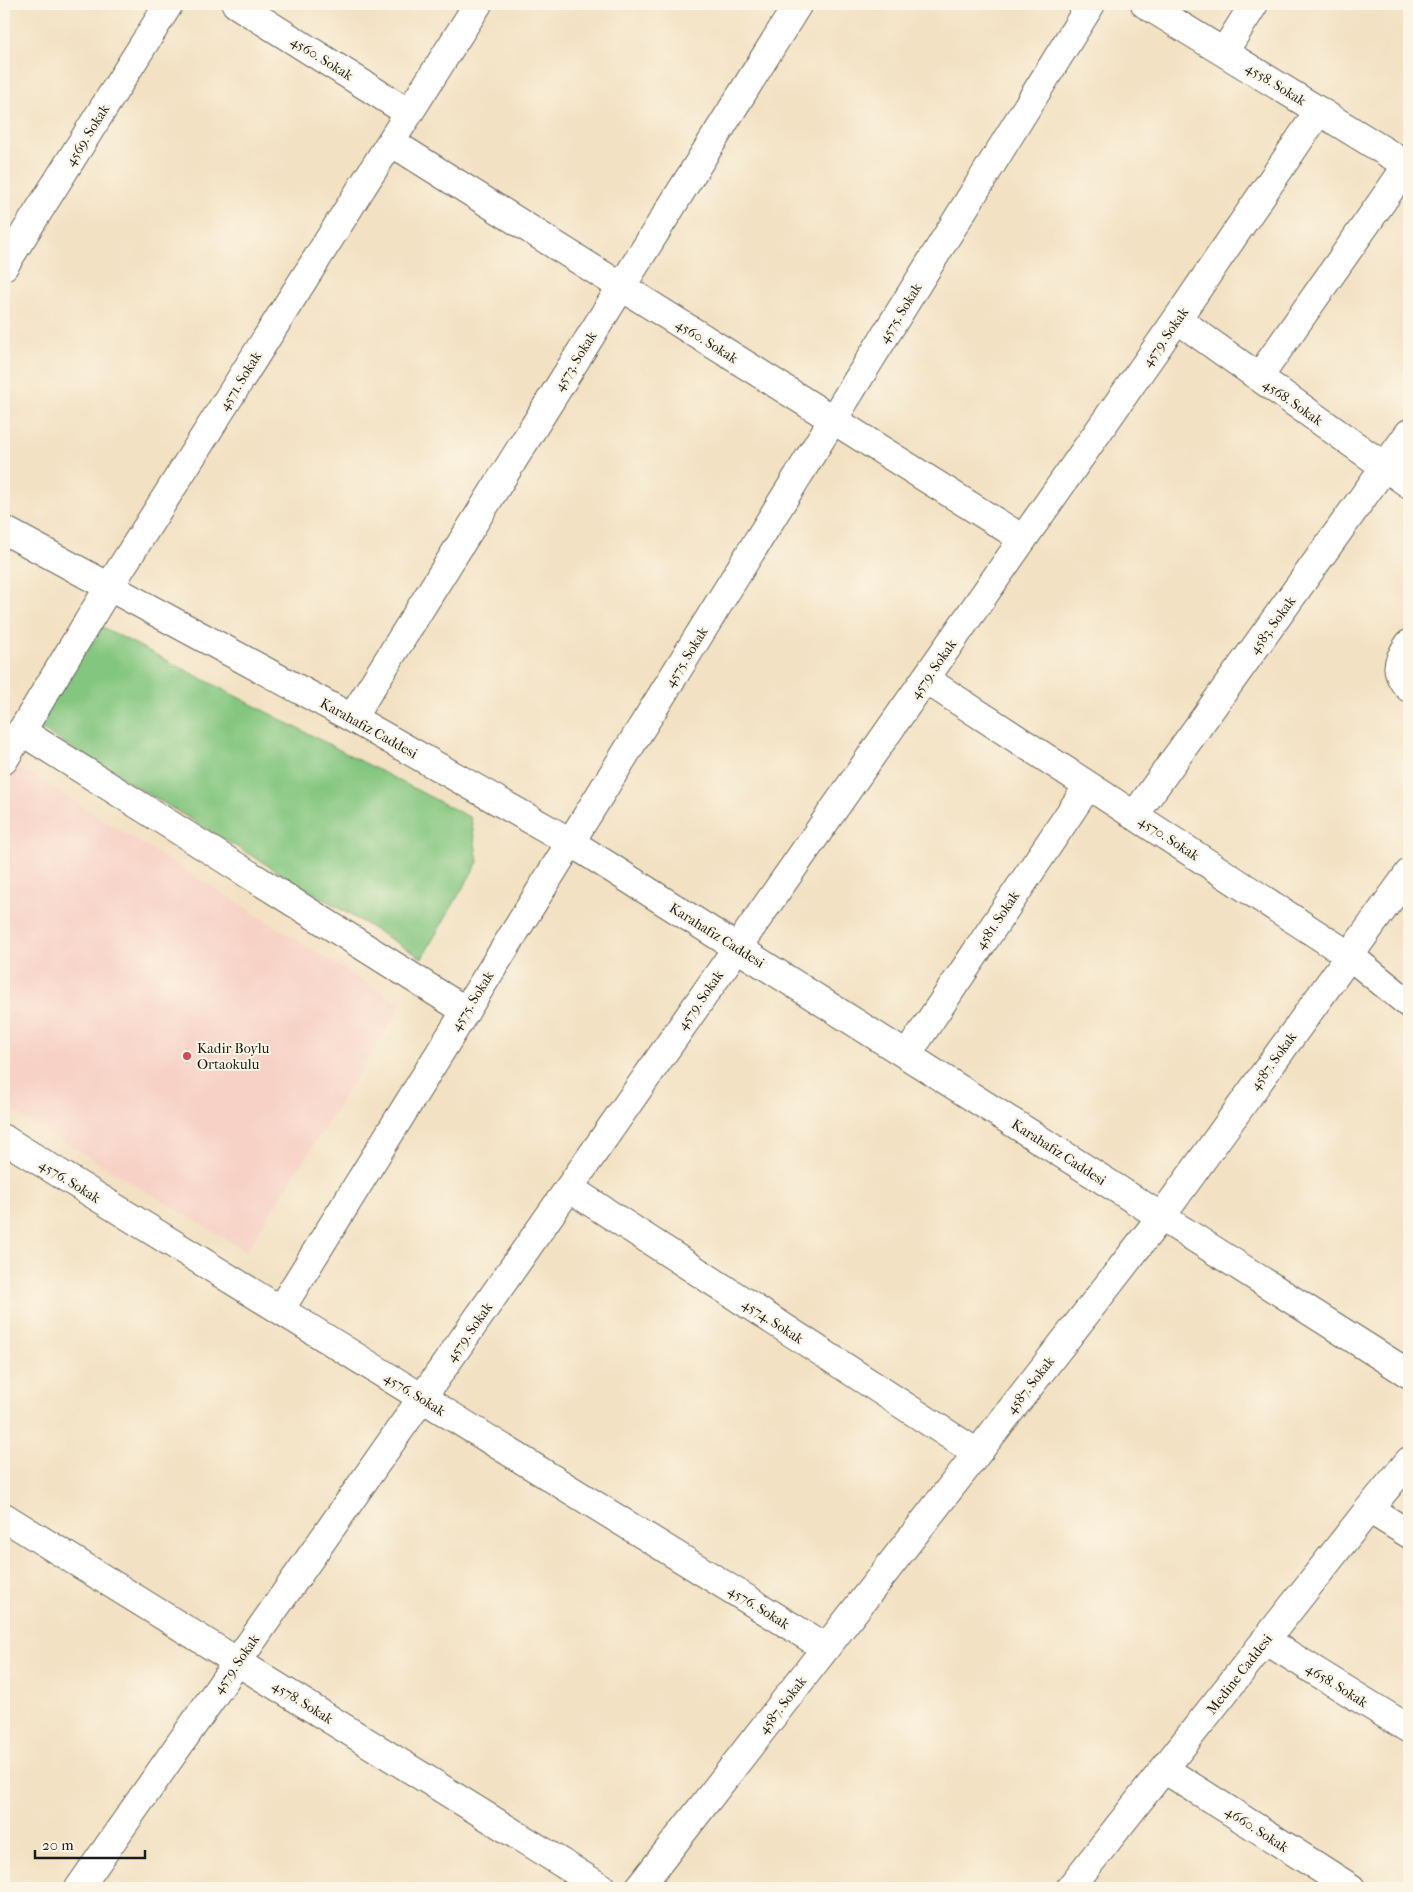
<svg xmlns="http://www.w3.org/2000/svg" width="1413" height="1892" font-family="'IM FELL French Canon',serif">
  <rect width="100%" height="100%" fill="#fcf5e5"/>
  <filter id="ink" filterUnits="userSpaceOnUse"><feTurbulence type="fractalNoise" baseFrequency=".02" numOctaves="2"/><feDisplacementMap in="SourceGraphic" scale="10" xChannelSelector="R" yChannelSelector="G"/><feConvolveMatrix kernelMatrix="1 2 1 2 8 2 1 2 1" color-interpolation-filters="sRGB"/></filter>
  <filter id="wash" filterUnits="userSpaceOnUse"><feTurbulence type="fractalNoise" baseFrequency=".0096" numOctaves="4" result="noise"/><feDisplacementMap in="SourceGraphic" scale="20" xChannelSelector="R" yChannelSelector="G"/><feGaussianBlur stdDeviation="1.12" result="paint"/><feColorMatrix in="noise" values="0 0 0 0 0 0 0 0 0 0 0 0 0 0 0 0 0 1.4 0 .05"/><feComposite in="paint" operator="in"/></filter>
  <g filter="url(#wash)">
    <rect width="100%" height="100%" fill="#f2e1c2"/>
    <!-- built -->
    <path fill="#f7d1c6" d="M14,764L402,1005L246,1251L4,1106V780Z"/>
    <!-- green -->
    <path fill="#83c67f" stroke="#50714e" d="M87,619L471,818L478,862L422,958L37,727Z"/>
  </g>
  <g filter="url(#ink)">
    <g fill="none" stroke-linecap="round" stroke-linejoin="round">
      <!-- minor casing -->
      <g stroke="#676156" stroke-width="30">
        <path id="minor" d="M236,4L409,113
          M1145,4L1407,165
          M1224,52L1254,4
          M391,142L1023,539
          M4,266L169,4
          M1177,319L1409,484
          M1259,377L1409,163
          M4,530L352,718L572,843L1409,1374
          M1409,644C1397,661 1393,672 1409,688
          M925,679L1350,956L1409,1004
          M352,718L798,4
          M21,731L466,1011
          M4,760L109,587L478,4
          M1134,816L1409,433
          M907,1055L1088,786
          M4,1139L826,1648
          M569,1188L977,1453
          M280,1310L1091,4
          M1369,1509L1409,1534
          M4,1517L602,1888
          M1265,1640L1409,1729
          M1164,1769L1351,1888
          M79,1888L1177,319L1319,111
          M639,1888L1161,1217L1409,873
          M1070,1888L1369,1509L1409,1461"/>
      </g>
      <!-- minor -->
      <use href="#minor" stroke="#fff" stroke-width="28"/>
    </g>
  </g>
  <!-- markers -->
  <circle fill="#d1495b" stroke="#fcf5e5" stroke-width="2" cx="187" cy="1056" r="5"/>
  <g text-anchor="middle" stroke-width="4" stroke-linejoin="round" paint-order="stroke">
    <!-- street labels -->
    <g font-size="14" fill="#1c1c1c" stroke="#fcf5e5">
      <text transform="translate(322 58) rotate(32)" y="5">4560. Sokak</text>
      <text transform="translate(1276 84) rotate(32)" y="5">4558. Sokak</text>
      <text transform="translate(87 135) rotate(-58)" y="5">4569. Sokak</text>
      <text transform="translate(900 313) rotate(-58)" y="5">4575. Sokak</text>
      <text transform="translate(1165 337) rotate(-55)" y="5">4579. Sokak</text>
      <text transform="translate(707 341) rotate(32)" y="5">4560. Sokak</text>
      <text transform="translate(575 361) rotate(-58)" y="5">4573. Sokak</text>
      <text transform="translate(240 381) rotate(-58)" y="5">4571. Sokak</text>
      <text transform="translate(1293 402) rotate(35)" y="5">4568. Sokak</text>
      <text transform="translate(1272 625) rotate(-54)" y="5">4583. Sokak</text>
      <text transform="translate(686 657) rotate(-58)" y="5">4575. Sokak</text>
      <text transform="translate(933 669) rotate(-55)" y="5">4579. Sokak</text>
      <text transform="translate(369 728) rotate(29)" y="5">Karahafız Caddesi</text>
      <text transform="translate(1169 838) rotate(33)" y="5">4570. Sokak</text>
      <text transform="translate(997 920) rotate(-56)" y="5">4581. Sokak</text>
      <text transform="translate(717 935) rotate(32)" y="5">Karahafız Caddesi</text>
      <text transform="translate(700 1000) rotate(-55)" y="5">4579. Sokak</text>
      <text transform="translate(472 1001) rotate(-58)" y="5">4575. Sokak</text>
      <text transform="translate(1273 1061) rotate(-54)" y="5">4587. Sokak</text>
      <text transform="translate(1059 1152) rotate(33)" y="5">Karahafız Caddesi</text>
      <text transform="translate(70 1181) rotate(32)" y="5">4576. Sokak</text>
      <text transform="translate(773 1321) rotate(33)" y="5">4574. Sokak</text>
      <text transform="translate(469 1332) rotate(-55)" y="5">4579. Sokak</text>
      <text transform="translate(1030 1385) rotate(-52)" y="5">4587. Sokak</text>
      <text transform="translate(415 1394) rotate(32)" y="5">4576. Sokak</text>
      <text transform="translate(759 1607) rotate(32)" y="5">4576. Sokak</text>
      <text transform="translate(236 1664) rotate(-55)" y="5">4579. Sokak</text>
      <text transform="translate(1239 1674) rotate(-52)" y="5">Medine Caddesi</text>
      <text transform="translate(1337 1685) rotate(32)" y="5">4658. Sokak</text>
      <text transform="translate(303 1702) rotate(32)" y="5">4578. Sokak</text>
      <text transform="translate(782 1705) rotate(-52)" y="5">4587. Sokak</text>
      <text transform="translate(1257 1829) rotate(33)" y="5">4660. Sokak</text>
    </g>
    <!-- poi labels -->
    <g font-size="14" fill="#1c1c1c" stroke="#fcf5e5" text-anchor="start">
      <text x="197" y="1053">Kadir Boylu<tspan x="197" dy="16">Ortaokulu</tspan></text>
    </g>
  </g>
  <!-- margin -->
  <rect width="1413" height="1892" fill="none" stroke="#fcf5e5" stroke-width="20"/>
  <!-- scale -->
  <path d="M35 1850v8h110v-8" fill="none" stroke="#1c1c1c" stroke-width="2.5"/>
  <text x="42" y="1850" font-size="15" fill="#1c1c1c" stroke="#fcf5e5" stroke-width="4" paint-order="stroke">20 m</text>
</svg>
